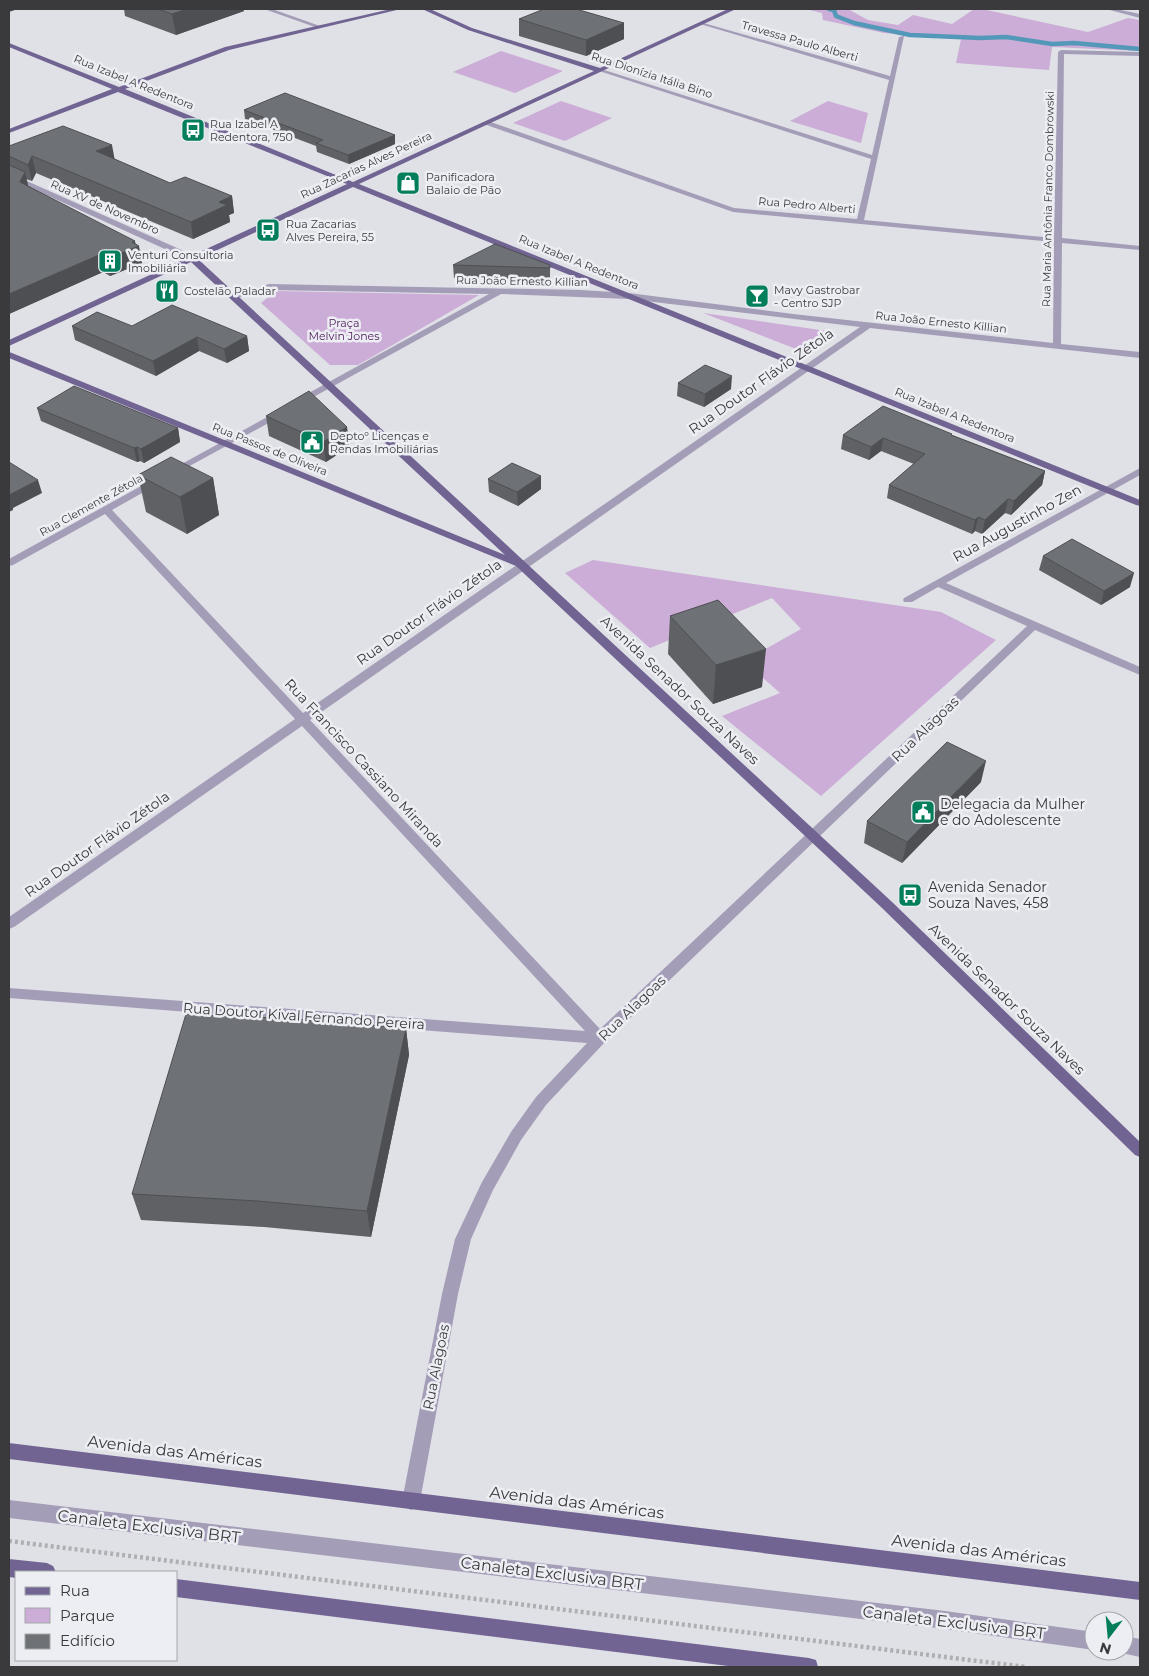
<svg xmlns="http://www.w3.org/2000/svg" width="1149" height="1676" font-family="Montserrat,sans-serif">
  <rect width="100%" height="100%" fill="#e0e1e6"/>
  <!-- green -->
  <path fill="#ccadd7" d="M805,9H848L868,20L898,25L913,15L952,24L974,9H982L1088,32L1128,18L1140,20V51L1052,47L1049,70L956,63L961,39L884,33L823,20L822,13Z
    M501,51L563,71L515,93L453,72Z
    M561,101L612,118L565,141L513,123Z
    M828,101L868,113L861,143L790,121Z
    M276,291L479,295L358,365H330L261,303Z
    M703,313L834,332L809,354Z
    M593,560L941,612L996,640L821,796L722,716L780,693L744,661L801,629L772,598L650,648L565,573Z"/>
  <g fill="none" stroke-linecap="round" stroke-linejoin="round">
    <!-- stream -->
    <path stroke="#5498b9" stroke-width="4.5" d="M829,9L834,10L836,16L854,23L910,35L980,38L1006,37L1052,44L1074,43L1140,49"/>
    <!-- path -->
    <path stroke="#aeafb3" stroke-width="4.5" stroke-dasharray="3 3" stroke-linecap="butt" d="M9,1541L1026,1667"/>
    <!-- minor -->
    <path fill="#a49db8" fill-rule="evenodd" d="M264,9H272L320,26L315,27Z
      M1106,9H1116L1140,14V18Z
      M700,22L890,76L899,37L904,36L864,220L1054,238L1058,52L1061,50L1140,52V56L1064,54L1062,238L1140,246V250L1062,243L1061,344L1140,352V358L870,328L310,720L600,1029L1027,626L938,587L912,602H904L903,600L904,598L1140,468V475L946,583L1140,667V675L1035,630L605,1042L546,1105L521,1140L493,1190L471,1239L458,1294L420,1501L417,1507L411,1510L405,1507L402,1501L442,1294L455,1239L482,1182L511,1132L536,1097L587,1043L9,998V988L585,1031L302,726L14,927L9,929V917L295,719L105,514L13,565L9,566V559L152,480H158V484L112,510L303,713L860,327L629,299L501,294L299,405L294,402L296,400L489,294L269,290L232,299L228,296L269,284L581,290L629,293L793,314L1053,343L1054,242L733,212L481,123L488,121L734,208L857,219L871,159L596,70L601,69L872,155L889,80L700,24Z
      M9,173L195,256L196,258L189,260L9,178Z
      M282,409L285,410V414L175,474H169L167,472Z
      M9,1500L945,1611L1094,1632V1650L945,1629L9,1518Z
      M1124,1636L1140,1639V1657L1117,1652L1124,1651Z"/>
    <!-- major -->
    <path fill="#716493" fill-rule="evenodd" d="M391,9H401L229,50L125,89L353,182L594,71L468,30L422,9H430L472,28L600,68L728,9H736L359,184L1140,500V506L1136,505L353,187L198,259L891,901L1140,1142V1157L1135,1155L881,907L516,566L9,358V352L12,353L505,555L191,262L9,346V340L347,184L118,92L9,133V129L112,89L9,47V43L119,87L225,47Z
      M9,1443L1140,1582V1600L9,1459Z
      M9,1559L47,1563L53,1566L56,1572H16V1578L9,1577Z
      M176,1579L809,1658L816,1660L818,1667H736L176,1597Z"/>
  </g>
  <!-- wall -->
  <path fill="#5f6165" d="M124,9H243L244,11L176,35L125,16Z
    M519,19L624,23V39L586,56L519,36Z
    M244,110L395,135V144L349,164L317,152L316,146L245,119Z
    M9,146L114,159L170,183L232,196L234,213L229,215L230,222L193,239L36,173L32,181L26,179L28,186L136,244L142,263L110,276L103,272L9,314Z
    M453,265H550V280L454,278Z
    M72,326H132L247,336L249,351L227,363L199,351L156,376L75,340Z
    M678,383L731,389L704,407L677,396Z
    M37,408L178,428L180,442L144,463L140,461L137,462L41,421Z
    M266,416L347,427L349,447L326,462L269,436Z
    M952,434V435L1045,471L1042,485L1011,515L1005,513L982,534L975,531L972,534L887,498L889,485L914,464L881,451L869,460L841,449L843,435Z
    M138,475L213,478L219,515L187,534L146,512Z
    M541,476V489L518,506L489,492L488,479Z
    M1043,556L1130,587L1101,605L1039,570Z
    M670,616L762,687L713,704L668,654Z
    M981,782L902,863L864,843L867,821Z
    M406,1028L409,1055L371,1237L264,1227L141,1220L132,1194Z"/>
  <!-- shaded-wall -->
  <path fill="#4d4f52" d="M9,9H18L9,12Z
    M187,9H243L244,11L176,35L172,14Z
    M624,23V39L586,56V40Z
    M395,135V144L349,164L348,155Z
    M112,145L115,161L96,151Z
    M32,156L36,173L32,181L28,165Z
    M25,172L29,189L20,182Z
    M232,196L234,213L229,215L230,222L193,239L191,222L219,202Z
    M135,241L136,247L139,246L142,263L110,276L107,259Z
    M99,255L103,272L9,314V294Z
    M247,336L249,351L227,363L224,349Z
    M197,337L199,351L156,376L153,361Z
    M732,376L731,389L704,407L705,394Z
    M347,427L349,447L326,462L323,442Z
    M178,428L180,442L144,463L141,449Z
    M883,438L881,451L869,460L871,447Z
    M137,447L140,461L137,462L134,448Z
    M1045,471L1042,485L1011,515L1014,501Z
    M541,476V489L518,506L517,492Z
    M213,478L219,515L187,534L180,497Z
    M38,480L42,493L13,508V510L9,512V495Z
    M1008,499L1005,513L982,534L985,520Z
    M978,517L975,531L972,534L975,520Z
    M1134,573L1130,587L1101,605L1104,591Z
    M766,649L762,687L713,704L716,665Z
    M986,761L981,782L902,863L907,842Z
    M406,1028L409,1055L371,1237L367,1211Z"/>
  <!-- building -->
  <path fill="#6e7175" stroke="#4d4f52" d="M158,9H187L172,14Z
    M544,9H576L624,23L586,40L519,19Z
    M285,93L395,135L348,155L316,143L323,140L244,110Z
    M63,126L112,145L96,151L170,183L185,177L232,196L219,202L227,205L191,222L32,156L28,165L9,156V146Z
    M9,165L25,172L20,182L135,241L132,242L139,246L107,259L99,255L9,294Z
    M495,244L550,265V268L453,265Z
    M172,305L247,336L224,349L197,337L153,361L72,326L97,312L132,326Z
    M705,365L732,376L705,394L678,383Z
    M74,386L178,428L141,449L137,447L134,448L37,408Z
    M309,391L347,427L323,442L266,416Z
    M883,406L952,434L951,435L1045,471L1014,501L1008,499L985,520L978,517L975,520L889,485L925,454L883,438L871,447L843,435Z
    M171,457L213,478L180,497L138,475Z
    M9,462L38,480L9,495Z
    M512,463L541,476L517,492L488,479Z
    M1072,539L1134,573L1104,591L1043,556Z
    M718,600L766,649L716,665L670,616Z
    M947,742L986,761L907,842L867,821Z
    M186,1014L295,1019L406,1028L367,1211L258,1201L132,1194Z"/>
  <!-- icons -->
  <defs>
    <g id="bus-square" transform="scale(1.25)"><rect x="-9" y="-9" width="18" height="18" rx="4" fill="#037e5d" stroke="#edeef3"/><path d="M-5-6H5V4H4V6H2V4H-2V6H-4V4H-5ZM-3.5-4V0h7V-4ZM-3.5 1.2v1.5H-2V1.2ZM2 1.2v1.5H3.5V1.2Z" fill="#fff"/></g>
    <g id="shop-square" transform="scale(1.25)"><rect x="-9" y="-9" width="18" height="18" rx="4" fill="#037e5d" stroke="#edeef3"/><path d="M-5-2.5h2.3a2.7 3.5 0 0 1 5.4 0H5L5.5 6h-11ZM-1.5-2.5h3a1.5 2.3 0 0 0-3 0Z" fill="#fff"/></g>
    <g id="building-square" transform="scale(1.25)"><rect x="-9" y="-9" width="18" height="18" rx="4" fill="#037e5d" stroke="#edeef3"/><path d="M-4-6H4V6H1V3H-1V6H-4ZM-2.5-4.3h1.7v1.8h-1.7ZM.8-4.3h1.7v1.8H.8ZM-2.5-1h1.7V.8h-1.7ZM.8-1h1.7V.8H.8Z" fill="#fff"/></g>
    <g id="restaurant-square" transform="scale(1.25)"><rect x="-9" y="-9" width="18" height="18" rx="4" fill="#037e5d" stroke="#edeef3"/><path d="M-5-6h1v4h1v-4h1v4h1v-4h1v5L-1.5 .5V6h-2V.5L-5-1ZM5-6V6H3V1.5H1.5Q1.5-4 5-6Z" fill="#fff"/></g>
    <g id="bar-square" transform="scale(1.25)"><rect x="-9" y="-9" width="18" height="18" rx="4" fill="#037e5d" stroke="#edeef3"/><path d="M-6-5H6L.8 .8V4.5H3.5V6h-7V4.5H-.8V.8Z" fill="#fff"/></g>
    <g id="civic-square" transform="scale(1.25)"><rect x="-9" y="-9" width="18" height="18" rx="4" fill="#037e5d" stroke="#edeef3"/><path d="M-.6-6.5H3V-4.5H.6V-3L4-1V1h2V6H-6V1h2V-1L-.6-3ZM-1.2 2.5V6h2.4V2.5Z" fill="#fff"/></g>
  </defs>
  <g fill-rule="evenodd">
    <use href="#bus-square" x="193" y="130"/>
    <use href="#shop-square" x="408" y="183"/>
    <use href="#bus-square" x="268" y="230"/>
    <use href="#building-square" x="110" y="261"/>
    <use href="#restaurant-square" x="167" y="291"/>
    <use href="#bar-square" x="757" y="296"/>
    <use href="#civic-square" x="312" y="442"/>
    <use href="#civic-square" x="923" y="812"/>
    <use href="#bus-square" x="910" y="895"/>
  </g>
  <g text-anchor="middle" stroke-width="5" stroke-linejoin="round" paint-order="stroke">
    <!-- far-street labels -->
    <g font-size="11" fill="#3a3a3c" stroke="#edeef3">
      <text transform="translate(800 41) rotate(16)" y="4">Travessa Paulo Alberti</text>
      <text transform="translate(652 75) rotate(18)" y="4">Rua Dionízia Itália Bino</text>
      <text transform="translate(134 82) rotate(22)" y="4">Rua Izabel A Redentora</text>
      <text transform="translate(366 165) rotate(-25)" y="4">Rua Zacarias Alves Pereira</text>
      <text transform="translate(1048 199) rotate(-89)" y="4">Rua Maria Antônia Franco Dombrowski</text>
      <text transform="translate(807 205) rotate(5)" y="4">Rua Pedro Alberti</text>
      <text transform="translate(105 207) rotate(24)" y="4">Rua XV de Novembro</text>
      <text transform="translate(579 262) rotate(22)" y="4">Rua Izabel A Redentora</text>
      <text transform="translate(522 281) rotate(1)" y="4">Rua João Ernesto Killian</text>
      <text transform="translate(941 322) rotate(6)" y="4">Rua João Ernesto Killian</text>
      <text transform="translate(955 415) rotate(22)" y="4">Rua Izabel A Redentora</text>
      <text transform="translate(270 449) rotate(22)" y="4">Rua Passos de Oliveira</text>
      <text transform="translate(91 505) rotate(-29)" y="4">Rua Clemente Zétola</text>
    </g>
    <!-- far-poi labels -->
    <g font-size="11" fill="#3a3a3c" stroke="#edeef3" text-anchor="start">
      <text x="210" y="128">Rua Izabel A<tspan x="210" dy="13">Redentora, 750</tspan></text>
      <text x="426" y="181">Panificadora<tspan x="426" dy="13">Balaio de Pão</tspan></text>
      <text x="286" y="228">Rua Zacarias<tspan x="286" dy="13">Alves Pereira, 55</tspan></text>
      <text x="128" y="259">Venturi Consultoria<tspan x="128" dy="13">Imobiliária</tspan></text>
      <text x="774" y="294">Mavy Gastrobar<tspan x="774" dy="13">- Centro SJP</tspan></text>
      <text x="184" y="295">Costelão Paladar</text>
      <text x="330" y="440">Deptoº Licenças e<tspan x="330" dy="13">Rendas Imobiliárias</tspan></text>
    </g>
    <!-- far-park labels -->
    <g font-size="11" fill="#51205f" stroke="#edeef3">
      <text x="344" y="327">Praça<tspan x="344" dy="13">Melvin Jones</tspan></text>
    </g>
    <!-- street labels -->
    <g font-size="14" fill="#3a3a3c" stroke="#edeef3">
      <text transform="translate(761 381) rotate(-35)" y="5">Rua Doutor Flávio Zétola</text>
      <text transform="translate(1017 523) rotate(-29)" y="5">Rua Augustinho Zen</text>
      <text transform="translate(429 612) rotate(-35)" y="5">Rua Doutor Flávio Zétola</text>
      <text transform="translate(680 690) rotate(43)" y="5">Avenida Senador Souza Naves</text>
      <text transform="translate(925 729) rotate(-44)" y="5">Rua Alagoas</text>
      <text transform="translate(364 763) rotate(47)" y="5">Rua Francisco Cassiano Miranda</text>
      <text transform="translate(97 844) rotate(-35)" y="5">Rua Doutor Flávio Zétola</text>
      <text transform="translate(1007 999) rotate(44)" y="5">Avenida Senador Souza Naves</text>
      <text transform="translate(632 1008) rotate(-44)" y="5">Rua Alagoas</text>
      <text transform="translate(304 1016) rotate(4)" y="5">Rua Doutor Kival Fernando Pereira</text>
      <text transform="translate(436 1367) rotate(-79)" y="5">Rua Alagoas</text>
    </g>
    <!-- poi labels -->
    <g font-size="14" fill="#3a3a3c" stroke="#edeef3" text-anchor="start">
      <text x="940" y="809">Delegacia da Mulher<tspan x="940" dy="16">e do Adolescente</tspan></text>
      <text x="928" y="892">Avenida Senador<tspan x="928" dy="16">Souza Naves, 458</tspan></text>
    </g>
    <!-- near-street labels -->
    <g font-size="16" fill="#3a3a3c" stroke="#edeef3">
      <text transform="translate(175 1451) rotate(7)" y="6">Avenida das Américas</text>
      <text transform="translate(577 1502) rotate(7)" y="6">Avenida das Américas</text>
      <text transform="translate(149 1526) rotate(7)" y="6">Canaleta Exclusiva BRT</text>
      <text transform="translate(979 1550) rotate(7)" y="6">Avenida das Américas</text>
      <text transform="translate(552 1573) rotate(7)" y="6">Canaleta Exclusiva BRT</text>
      <text transform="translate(954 1622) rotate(7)" y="6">Canaleta Exclusiva BRT</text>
    </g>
  </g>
  <!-- border -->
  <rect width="1149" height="1676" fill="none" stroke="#3a3a3c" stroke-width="20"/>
  <!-- legend -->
  <rect x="15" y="1571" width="162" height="90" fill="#edeef3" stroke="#a5a6aa"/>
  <rect x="25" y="1587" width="25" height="8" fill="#716493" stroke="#a5a6aa"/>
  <text x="60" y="1596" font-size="15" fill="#3a3a3c">Rua</text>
  <rect x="25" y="1608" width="25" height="15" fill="#ccadd7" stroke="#a5a6aa"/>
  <text x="60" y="1621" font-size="15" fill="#3a3a3c">Parque</text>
  <rect x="25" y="1634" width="25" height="15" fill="#6e7175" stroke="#a5a6aa"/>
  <text x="60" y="1646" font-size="15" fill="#3a3a3c">Edifício</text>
  <!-- north arrow -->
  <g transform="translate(1109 1636) rotate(196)"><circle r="24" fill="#edeef3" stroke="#a5a6aa"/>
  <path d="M0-4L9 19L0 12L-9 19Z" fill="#037e5d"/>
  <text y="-8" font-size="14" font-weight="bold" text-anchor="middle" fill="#3a3a3c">N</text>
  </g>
</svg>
